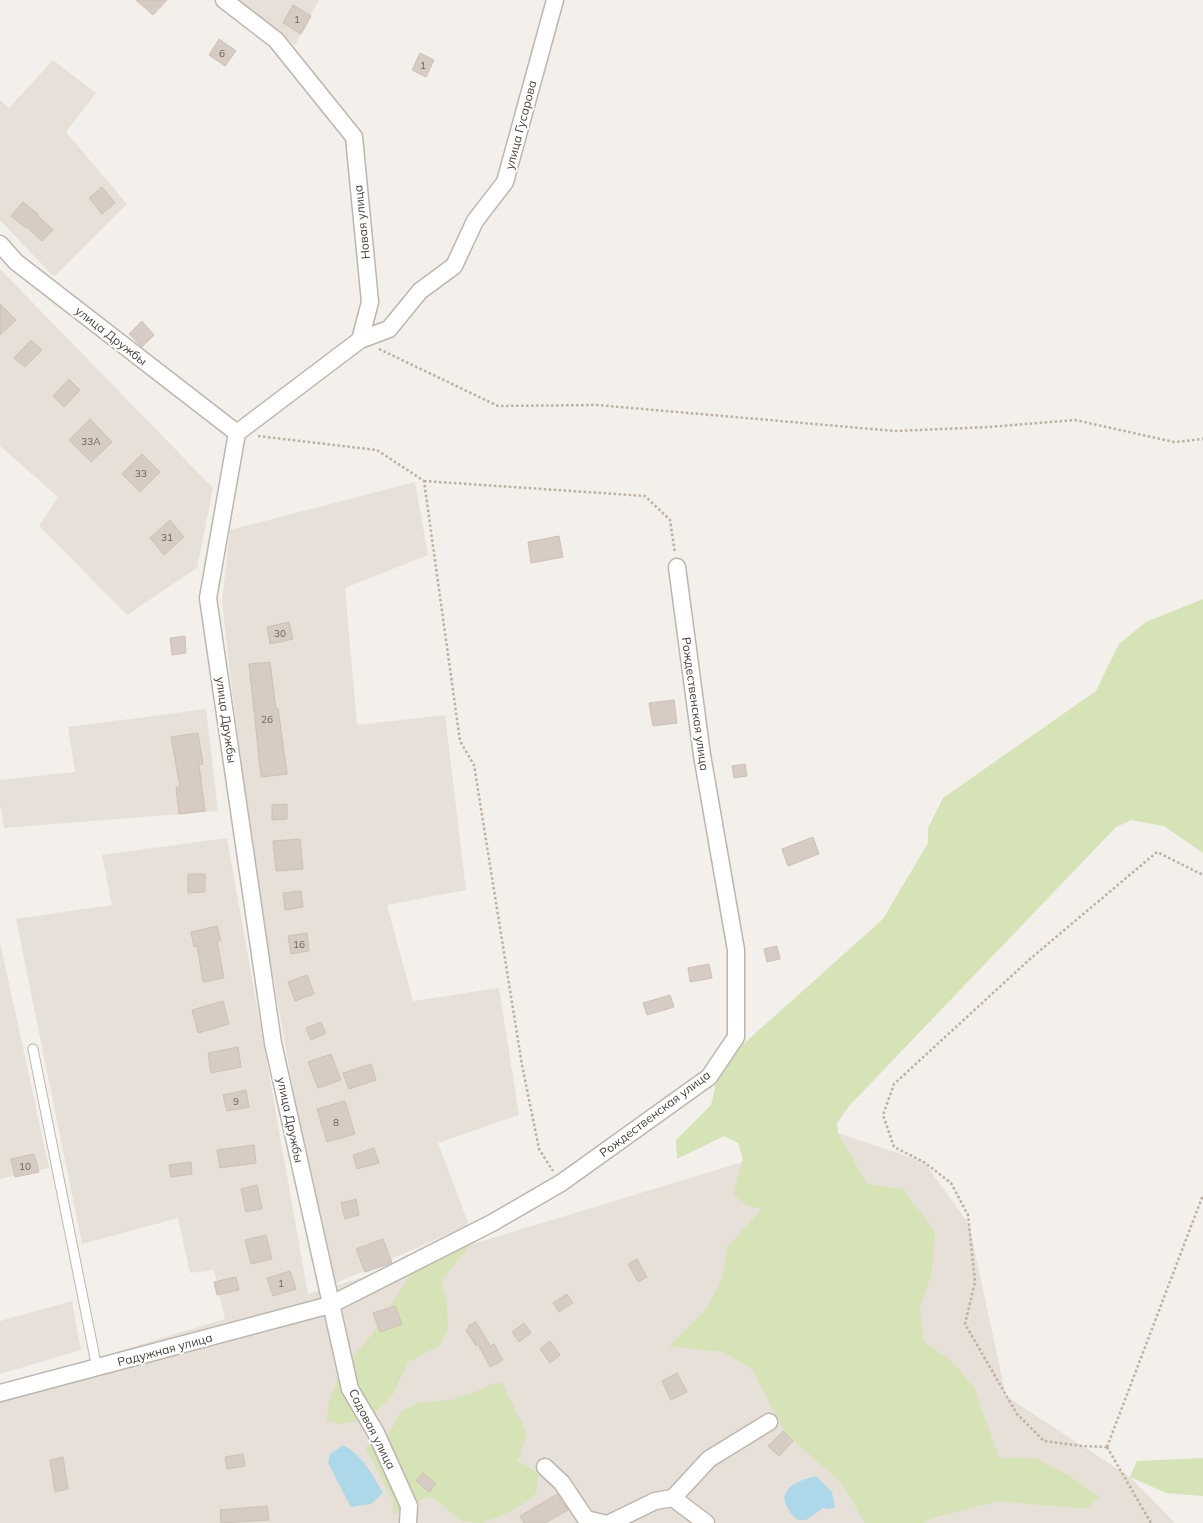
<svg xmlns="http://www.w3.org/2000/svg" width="1203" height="1523" font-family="Mulish,sans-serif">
  <rect width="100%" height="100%" fill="#f3efea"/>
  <!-- residential -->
  <path fill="#e6e0d8" d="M237,0H319L295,45Z
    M53,60L96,93L66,132L127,204L54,277L0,220V100L9,108Z
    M0,269L213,488L197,568L127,615L39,526L58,497L0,446Z
    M415,482L428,555L345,588L357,725L445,715L466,890L387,905L413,1001L499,988L519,1115L438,1143L469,1225L336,1283L295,1100L262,914L232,691L222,601L230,530Z
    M206,709L218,811L4,828L0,804V780L75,772L68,727Z
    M227,838L308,1294L838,1133L924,1162L969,1224L1006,1396L1130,1477L1175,1523H0V1387L225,1319L214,1270L190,1273L178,1218L82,1244L16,919L112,905L102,855Z
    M0,942L49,1168L0,1179Z
    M72,1301L81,1350L0,1374V1321Z"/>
  <!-- green -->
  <path fill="#d5e3b7" d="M1203,599V853L1164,826L1131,820L1116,827L849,1106L837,1123L838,1133L867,1184L903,1189L935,1232L932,1272L920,1307L923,1341L952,1361L975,1389L999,1458H1036L1070,1476L1099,1497L1086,1509L998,1501L930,1519L924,1523H865L841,1482L786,1434L751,1368L723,1352L669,1346L707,1308L722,1279L727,1247L762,1209L746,1205L733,1194L743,1159L738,1143L724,1136L677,1159L676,1140L711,1105L720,1065L883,919L928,843V828L943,798L1096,691L1119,644L1146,622Z
    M476,1233L467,1249L444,1277L442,1286L447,1303L448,1330L439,1346L408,1362L392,1396L373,1414L358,1421L340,1424L327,1421L329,1401L342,1369L371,1336L428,1248Z
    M494,1383H502L525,1429L526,1437L517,1461L532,1468L538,1474L537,1490L533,1498L503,1515L482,1523L462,1521L433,1498H424L393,1515V1501L365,1447L388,1435L401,1412L416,1403L451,1400L478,1391Z
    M1203,1458V1496L1166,1493L1130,1477L1137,1461Z"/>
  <!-- water -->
  <path fill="#acd8e9" d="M343,1445C362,1455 373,1475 383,1493L371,1504L351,1507L328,1463L330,1454Z
    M816,1476L832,1492L835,1507L829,1509L823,1508L806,1520H797C772,1495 788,1483 816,1476Z"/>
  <!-- building -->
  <path fill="#d7ccc3" stroke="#cec0b4" d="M136,0H167L153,15Z
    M293,5L311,16L301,34L283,23Z
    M219,39L236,51L225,66L209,55Z
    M420,53L434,60L426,77L412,70Z
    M102,187L115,203L102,214L89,198Z
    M23,202L38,214L37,215L53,230L42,241L27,227L26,228L11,216Z
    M0,304L16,320L0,335Z
    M142,321L154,335L142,347L129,334Z
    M31,340L42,350L25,367L14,358Z
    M69,379L80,390L64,407L53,396Z
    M90,419L112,442L91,462L69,440Z
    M142,454L160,472L140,492L122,474Z
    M170,520L184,537L164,555L150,538Z
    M559,536L563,557L531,563L528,542Z
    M289,622L293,639L270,644L267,627Z
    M185,636L186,653L172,655L170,638Z
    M270,662L276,709L278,708L287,774L261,777L249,664Z
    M674,700L677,723L653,726L649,703Z
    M198,733L203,764L199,765L205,811L179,814L176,787H180L171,737Z
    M745,764L747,776L734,778L732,766Z
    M287,804V819L272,820V805Z
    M813,837L819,854L788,866L782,849Z
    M300,839L303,869L276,871L273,841Z
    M188,874H205V892L188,893Z
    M301,891L303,907L285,910L283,893Z
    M217,926L221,941H217L224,978L203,982L197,946L194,947L191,932Z
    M307,933L309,951L291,954L288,936Z
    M777,946L780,959L767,962L764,949Z
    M709,964L712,978L690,982L688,968Z
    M307,975L314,994L295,1001L288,982Z
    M670,995L674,1007L647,1015L643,1003Z
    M223,1001L229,1024L198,1033L192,1010Z
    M321,1022L326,1033L311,1040L306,1028Z
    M238,1047L241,1067L211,1073L208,1053Z
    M331,1054L341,1080L318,1088L308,1062Z
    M371,1064L376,1080L349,1089L343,1073Z
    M246,1090L249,1107L227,1111L223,1095Z
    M345,1101L355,1134L327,1142L317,1109Z
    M254,1145L256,1163L220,1168L217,1150Z
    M374,1148L379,1163L357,1169L353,1155Z
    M34,1154L39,1172L15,1177L11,1159Z
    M191,1162L192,1174L171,1177L169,1165Z
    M257,1185L262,1209L246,1212L241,1189Z
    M356,1199L359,1215L345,1219L341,1203Z
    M266,1235L272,1259L251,1264L245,1240Z
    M383,1239L392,1263L365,1272L356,1249Z
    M637,1259L647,1277L638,1282L628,1264Z
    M290,1271L296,1289L273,1296L267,1278Z
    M236,1277L239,1290L217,1295L214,1282Z
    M567,1294L573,1303L559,1312L553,1303Z
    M395,1306L402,1324L380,1332L373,1313Z
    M476,1322L490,1346L494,1344L503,1360L490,1367L478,1344L476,1346L466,1330L469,1328L468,1326Z
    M524,1323L531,1333L519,1342L512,1332Z
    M550,1341L560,1355L550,1363L540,1349Z
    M677,1373L687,1392L671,1400L662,1381Z
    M783,1431L793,1441L779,1456L768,1446Z
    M243,1454L245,1466L227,1469L225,1457Z
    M63,1457L68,1489L55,1492L50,1460Z
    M423,1473L436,1484L429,1492L416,1481Z
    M557,1494L568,1510L545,1523H524L520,1516Z
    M267,1506L269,1520L221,1523L220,1510Z"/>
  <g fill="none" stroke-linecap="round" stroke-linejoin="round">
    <!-- lane casing -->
    <g stroke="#beb6ad" stroke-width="11">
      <path id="lane" d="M33,1049L97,1368"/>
    </g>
    <!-- street casing -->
    <g stroke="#beb6ad" stroke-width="19">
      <path id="street" d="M224,0L276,40L354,137L370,302L360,340L237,433
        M0,244L16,262L237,433L208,598L273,1043L350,1389L376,1433L409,1506L408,1523
        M360,340L389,329L420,291L454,266L475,221L505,182L555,0
        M0,1393L330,1305L492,1223L561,1183L709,1077L736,1037V950L702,755L677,567
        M545,1467L562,1483L586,1519L603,1523
        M673,1498L709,1459L769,1422
        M610,1523L655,1501L673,1498L706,1523"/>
    </g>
    <!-- path -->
    <path stroke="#beafa0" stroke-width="2.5" stroke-dasharray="2.5 2.5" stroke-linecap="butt" d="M379,349L498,406L597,405L895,431L989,427L1075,420L1174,442L1203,439
      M258,436L377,450L424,481L460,741L474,765L522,1065L539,1149L553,1171
      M424,481L645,496L670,520L675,553
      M1107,1447L1082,1446L1044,1441L1017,1414L965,1324L975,1282L968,1215L951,1183L924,1162L894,1147L883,1115L894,1084L1030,959L1157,852L1203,875
      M1107,1447L1203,1195
      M1107,1447L1151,1523"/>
    <!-- lane -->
    <use href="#lane" stroke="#fff" stroke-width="9"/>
    <!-- street -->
    <use href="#street" stroke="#fff" stroke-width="16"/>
  </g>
  <g text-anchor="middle" stroke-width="4" stroke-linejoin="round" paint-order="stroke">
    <!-- number labels -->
    <g font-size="10" fill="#6a625c">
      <text x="297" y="23">1</text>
      <text x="222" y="57">6</text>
      <text x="423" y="69">1</text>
      <text x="91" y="445">33А</text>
      <text x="141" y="477">33</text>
      <text x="167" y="541">31</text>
      <text x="280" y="637">30</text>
      <text x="267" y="723">26</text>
      <text x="299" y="948">16</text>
      <text x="236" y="1105">9</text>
      <text x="336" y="1126">8</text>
      <text x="25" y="1170">10</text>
      <text x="281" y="1287">1</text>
    </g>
    <!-- street labels -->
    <g font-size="12" fill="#463f39" stroke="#fff">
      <text transform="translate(521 125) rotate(-75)" y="4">улица Гусарова</text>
      <text transform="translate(362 222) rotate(-96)" y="4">Новая улица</text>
      <text transform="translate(111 336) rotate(38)" y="4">улица Дружбы</text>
      <text transform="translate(695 704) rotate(82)" y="4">Рождественская улица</text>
      <text transform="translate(226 720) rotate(82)" y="4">улица Дружбы</text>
      <text transform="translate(655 1114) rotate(-37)" y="4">Рождественская улица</text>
      <text transform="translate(290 1120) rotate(78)" y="4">улица Дружбы</text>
      <text transform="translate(165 1350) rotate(-15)" y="4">Радужная улица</text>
      <text transform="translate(372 1429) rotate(63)" y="4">Садовая улица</text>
    </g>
  </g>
</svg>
